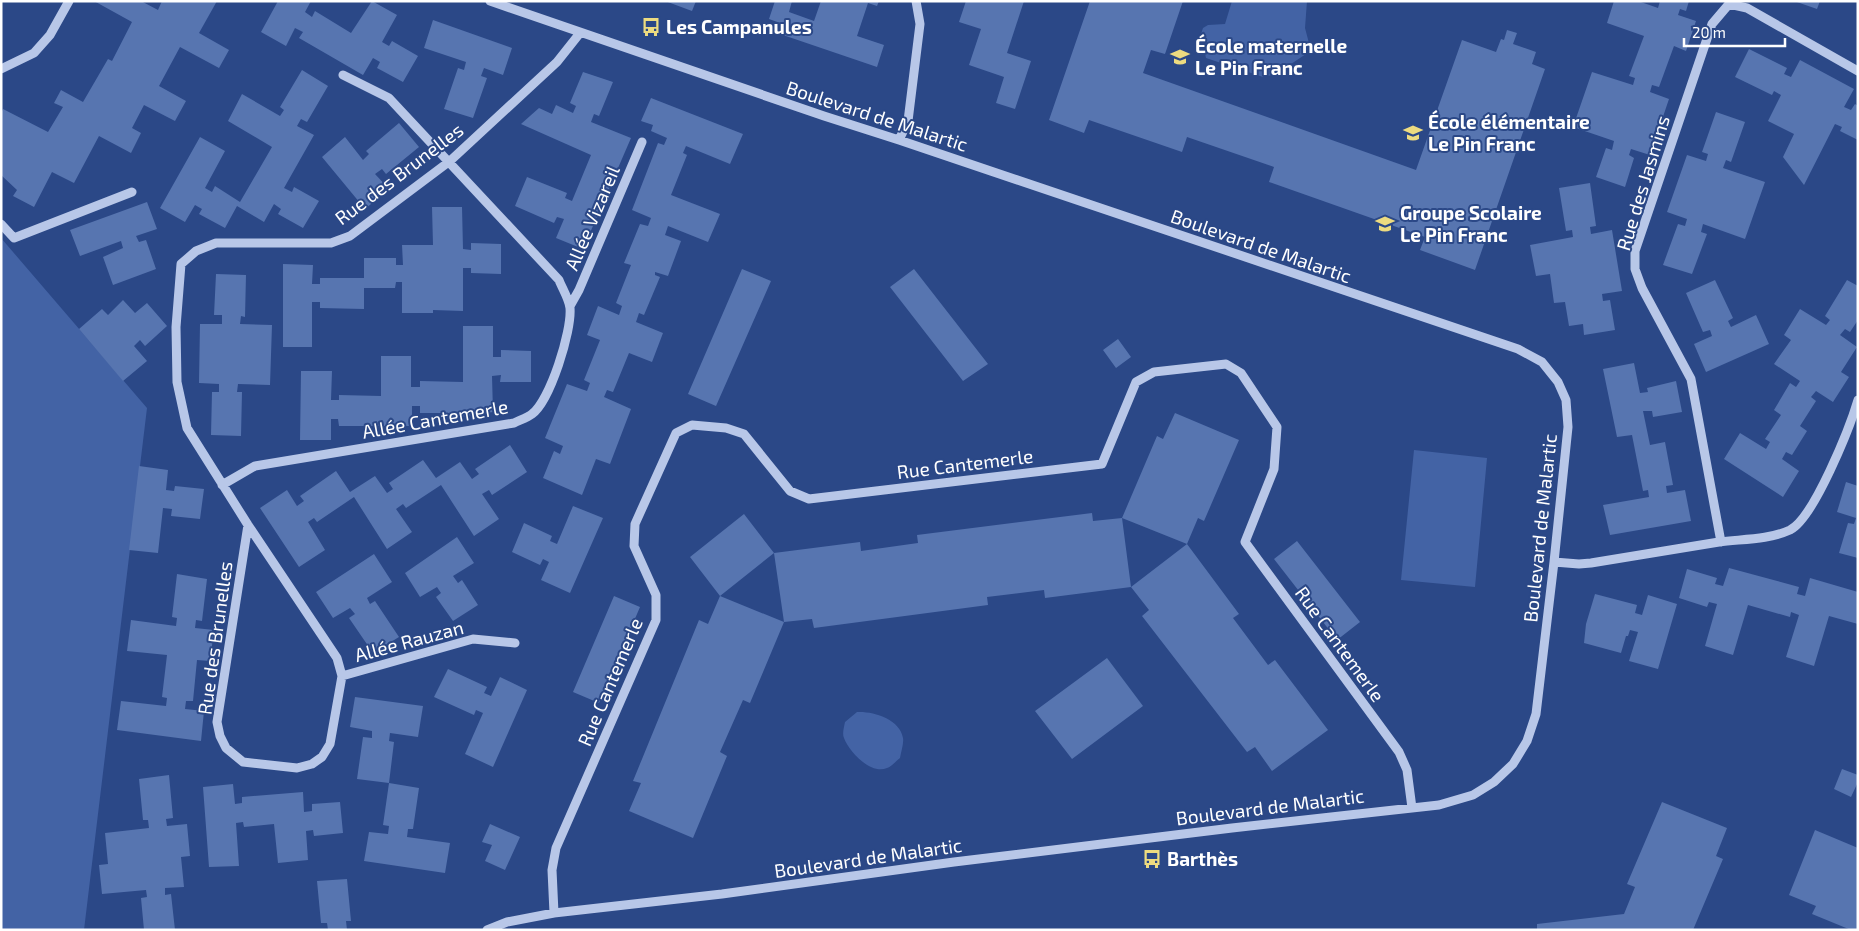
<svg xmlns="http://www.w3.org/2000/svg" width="1859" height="931" font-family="'Exo 2',sans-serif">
  <rect width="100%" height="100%" fill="#2b4887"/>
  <!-- green -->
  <path fill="#4363a5" d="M1232,1H1307L1305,28L1310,47L1309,52L1276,74L1263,77L1206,58L1201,34L1203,28L1208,25L1225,24Z
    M1,238L147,408L84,930H1Z
    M1414,450L1487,458L1475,587L1401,580Z
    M857,712C873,711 900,719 903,738C904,743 901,752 900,758C896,761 891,767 887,768C871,775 849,752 844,738C842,734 844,727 845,722Z"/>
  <!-- building -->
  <path fill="#5775b0" d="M94,1H141L158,10L162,1H217L199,33L229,50L219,68L180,47L159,86L186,101L175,121L144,105L132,128L141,133L131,153L99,136L74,183L52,172L34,207L13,196L17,190L1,175V113L3,109L48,132L63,107L54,103L61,90L83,102L108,59L112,61L132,22Z
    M278,1H311L305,12L312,17L315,11L351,33L372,1L397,15L382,42L389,46L392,41L418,56L403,82L377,68L380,62L373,58L363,75L299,38L303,32L295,28L286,46L261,32Z
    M665,1H696L692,11Z
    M775,1H792L789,12L814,21L821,1H879L877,6L868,3L857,36L884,45L877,67L780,34L783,24L769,19Z
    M966,1H1024L1007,53L1031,61L1015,109L996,103L1004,77L969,65L981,29L959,22Z
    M1090,1H1183L1165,54L1151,50L1143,73L1416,170L1462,40L1496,52L1501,39L1504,40L1507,30L1517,33L1513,44L1536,52L1532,64L1545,69L1475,270L1420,250L1425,237L1269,182L1274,167L1187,137L1182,152L1089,120L1084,133L1049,120Z
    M1614,1H1638L1658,8L1660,1H1689L1686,11L1680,9L1678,15L1696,21L1686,51L1674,46L1659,87L1652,85L1650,92L1669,99L1650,155L1631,149L1629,155L1634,158L1625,187L1596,177L1606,148L1612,150L1614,141L1573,127L1592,72L1633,85L1635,78L1629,76L1644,36L1607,23Z
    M1794,1H1820L1817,9Z
    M433,20L512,48L503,75L484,68L481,76L487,78L473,118L444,109L458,68L464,70L466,62L424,48Z
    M1749,49L1787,68L1784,74L1791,77L1800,60L1854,89L1844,107L1851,110L1855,104L1858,106V140L1840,131L1842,127L1835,124L1804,185L1783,157L1794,134L1768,121L1781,95L1774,91L1772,95L1735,77Z
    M302,70L328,86L307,122L301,119L297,126L314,135L284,188L292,192L294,187L319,201L303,228L278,214L281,209L274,204L264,222L237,206L225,228L199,214L202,209L195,205L185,222L160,208L200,137L225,151L205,188L212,192L215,186L240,202L272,147L228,121L242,94L280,116L284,110L280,107Z
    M583,72L613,82L599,116L594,114L591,122L631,138L583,249L556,238L564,219L557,217L554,223L515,206L527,177L567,193L565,198L572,201L591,155L521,124L539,108L552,114L556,105L573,113L576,106L570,103Z
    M651,98L743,134L730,164L686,146L683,153L687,155L671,195L720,214L708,242L668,226L665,235L681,241L668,276L655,272V275L660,277L644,315L639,313L636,322L663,333L652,362L629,353L613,392L607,390L604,397L631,409L610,464L596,459L582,495L543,478L554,451L560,454L563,446L545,438L567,384L587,391L590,383L584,380L600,340L587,335L598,306L619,315L622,306L616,303L631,265L624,263L640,224L648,226L651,218L632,210L658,143L664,145L667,138L651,131L653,125L641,121Z
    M1716,112L1745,122L1731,162L1726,160L1723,168L1765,182L1745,239L1703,224L1701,232L1707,234L1692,274L1663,265L1678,224L1685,226L1687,219L1667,212L1687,155L1706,161L1708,154L1702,152Z
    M399,123L419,147L386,174L382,169L375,174L389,189L365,209L322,157L345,137L363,160L369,154L366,151Z
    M1590,183L1596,226L1590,227L1591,234L1612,230L1622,291L1602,294L1603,301L1610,300L1615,330L1584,335L1583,324L1569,326L1565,302L1554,303L1550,274L1536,276L1530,245L1573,237L1572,230L1566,231L1559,188Z
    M147,202L157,229L136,236L139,242L146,240L156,269L113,285L103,257L123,248L121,241L80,256L70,230Z
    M432,207H462L463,249L471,250V243L501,244V274L471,273V268H463V311L433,310V313H402V282H396L395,288H364V309L320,308V302H312V347H283V264L313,265L312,284H320V278H364V258H396V265H403L402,245H433Z
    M742,269L771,281L716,406L688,394Z
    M914,269L988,364L963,381L890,287Z
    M216,274L246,275L245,317L241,316L240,324L272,325L270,385L238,384L237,392H242L241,436L211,435L212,392H219V384L199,383L200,324H222V315H214Z
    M1715,280L1733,318L1728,321L1731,327L1756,315L1769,344L1706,372L1694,344L1712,336L1710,330L1703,332L1686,293Z
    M1847,280L1858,286V320L1850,332L1845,329L1840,335L1857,347L1841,372L1849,377L1833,402L1816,391L1811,397L1816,401L1800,426L1807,431L1792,455L1786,452L1782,459L1799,471L1783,497L1724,459L1740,433L1766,449L1770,442L1765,439L1781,415L1774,410L1790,383L1796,387L1800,381L1774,364L1791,340L1784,335L1800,309L1826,325L1830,320L1825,316Z
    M123,300L135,313L147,303L167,326L145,346L140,340L134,346L147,361L123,381L79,329L102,309L108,315Z
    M463,326H493V357H501V350L531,351V382H500L501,375L492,376L493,412L462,417V413H420V406H412V426H339L338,419H331V440H300L301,371H332L331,400H339V395L381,396V356H411V387H420V381L463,382Z
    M1118,339L1131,357L1116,368L1103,350Z
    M1634,363L1640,393L1648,392L1647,388L1676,381L1682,412L1653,417L1652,411H1643L1650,445L1665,442L1673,485L1666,486L1667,493L1685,490L1691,521L1610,535L1603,505L1649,497L1648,490L1643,491L1632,435L1617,437L1603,369Z
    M1175,413L1239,440L1204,521L1198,518L1187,544L1122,518L1157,436L1163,439Z
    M510,445L527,472L492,495L489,490L482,494L499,519L474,536L441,485L406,508L403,504L396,509L412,532L387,549L354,497L317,522L314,518L308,522L325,550L299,567L260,508L287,490L297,506L304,501L300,496L336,471L350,492L375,476L387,493L393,489L389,483L423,460L436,478L460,462L472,479L479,474L475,469Z
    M139,466L168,470L166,490L174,491L175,486L204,489L200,519L171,516L172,509L163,508L158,553L129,550Z
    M1846,482L1858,486V558L1839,553L1848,523L1854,524L1856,518L1837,512Z
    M573,506L603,518L570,593L541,580L549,562L543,559L540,565L512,552L524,523L552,536L550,541L557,544Z
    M1092,513L1093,521L1122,518L1131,587L1187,544L1239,614L1233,618L1268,665L1275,660L1328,730L1272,771L1255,747L1247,752L1142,616L1149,610L1131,587L1045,598L1044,590L987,597L988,605L814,628L812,619L784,622L774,553L860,542L861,551L918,543L917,535Z
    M744,514L774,553L720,596L690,557Z
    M457,537L474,563L453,576L458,583L462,580L478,605L453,621L436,597L441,593L437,587L420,597L405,573Z
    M1297,541L1360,622L1337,640L1274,559Z
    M374,554L392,582L367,598L370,604L375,601L399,637L373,653L349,618L355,614L350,608L333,618L316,592Z
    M1729,568L1799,587L1797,594L1805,596L1810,578L1858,592V624L1829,616L1814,666L1786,657L1799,615L1791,612L1790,617L1748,605L1733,655L1705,646L1717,604L1709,602L1707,607L1679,598L1687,569L1717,578L1715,584L1723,586Z
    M177,574L207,579L202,621L196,620L195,628L214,630L210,661L197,660L193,701H186L185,709L204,711L201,741L117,730L121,701L166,706L167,698L162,697L167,655L127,651L131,620L176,626L177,618L172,617Z
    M1595,594L1637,605L1635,613L1642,615L1648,595L1677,604L1658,669L1629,661L1638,632L1630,630L1628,636H1626L1621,653L1584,643L1586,624Z
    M614,596L640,607L599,703L573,692Z
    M720,596L784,622L750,703L743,700L720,752L727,756L693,838L629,811L641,783L633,781L699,620L708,624Z
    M1107,658L1143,706L1072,759L1035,711Z
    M448,669L487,687L484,693L491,696L500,677L527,690L493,767L465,754L483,713L476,710L474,715L434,697Z
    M355,697L423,706L418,737L390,733L389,741L394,742L389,783L357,779L363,737L372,738V731L350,727Z
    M1842,769L1858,775V782L1851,797L1834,789Z
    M169,775L173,818L166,819L167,826L187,824L190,856L181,857L184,887L165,888V895L171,894L175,930H144L141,898L147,897L146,890L102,894L99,865L108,864L105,833L149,828L148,820H143L139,779Z
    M389,783L419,788L413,829H408L407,837L450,843L445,873L364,861L369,832L388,834L389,826L383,825Z
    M233,784L235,804L242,803V797L303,792L304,812L312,811V804L340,802L343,833L314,836L313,830L306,831L308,860L278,863L274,824L244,827L243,822L236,823L239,866L209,867L203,787Z
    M1662,802L1727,828L1716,856L1723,859L1693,930H1537V924L1624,914L1635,887L1627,884Z
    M490,824L520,837L505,870L485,861L492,845L482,842Z
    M1815,830L1858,848V930H1851L1812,914L1816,906L1789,895Z
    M347,879L351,921H346L347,930H328L327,923H321L317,881Z"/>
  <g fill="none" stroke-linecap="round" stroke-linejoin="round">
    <!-- minor -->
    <path stroke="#b8c7e8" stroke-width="9" d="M1,69L34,53L50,35L69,1
      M899,140L908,121L920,24L916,1
      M1,224L14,238L132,192
      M570,306L579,290L642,142
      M222,485L255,466L514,423C520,420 527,418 532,414C550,401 572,331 570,308C569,299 562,288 559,280L389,98L343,75
      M248,525L217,722L220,736L226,748L243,762L297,768L312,764L322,757L330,744L342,676L337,658L248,525L187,428L177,382L176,327L181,264L196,251L216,243H331L350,236L450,161L557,62L580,33
      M1721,542L1691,379L1642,288L1635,269V251L1712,24L1729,4L1747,8L1858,71
      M1554,562L1579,564L1591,563C1634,556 1676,549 1719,542C1742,539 1768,540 1790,530C1814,518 1850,427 1858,400
      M342,676L473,639L515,643
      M554,913L552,870L556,848L656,620V595L634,546L635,524L676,433L692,425L726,428L744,434L790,491L809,499L1102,464L1136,382L1154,372L1226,364L1241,373L1277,427L1274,469L1245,542L1399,752L1407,770L1412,808
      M487,930L507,922L554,913L722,894L954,862L1232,828L1439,805L1473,795L1494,782L1513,764L1527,741L1536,714L1554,562L1568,427L1566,400L1558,382L1542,362L1518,349L899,140L824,116L490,1"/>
  </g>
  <!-- icons -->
  <defs>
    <g id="bus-bare" transform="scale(1.5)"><path d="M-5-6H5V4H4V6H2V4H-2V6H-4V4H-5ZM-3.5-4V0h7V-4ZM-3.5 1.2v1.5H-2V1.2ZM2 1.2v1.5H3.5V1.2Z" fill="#eddb80" stroke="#2b4887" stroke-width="2.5" paint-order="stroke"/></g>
    <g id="school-bare" transform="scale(1.5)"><path d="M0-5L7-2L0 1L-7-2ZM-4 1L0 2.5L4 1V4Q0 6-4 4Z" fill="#eddb80" stroke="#2b4887" stroke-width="2.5" paint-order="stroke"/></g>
  </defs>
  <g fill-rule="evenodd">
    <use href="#bus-bare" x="651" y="27"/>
    <use href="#school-bare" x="1180" y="57"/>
    <use href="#school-bare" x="1413" y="133"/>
    <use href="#school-bare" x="1385" y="224"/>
    <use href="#bus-bare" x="1152" y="859"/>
  </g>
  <g text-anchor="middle" stroke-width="4" stroke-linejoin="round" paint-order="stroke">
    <!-- poi labels -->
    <g font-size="19" font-weight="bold" fill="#fff" stroke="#2b4887" text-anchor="start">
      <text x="666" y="34">Les Campanules</text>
      <text x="1195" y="53">École maternelle<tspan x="1195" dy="22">Le Pin Franc</tspan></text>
      <text x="1428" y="129">École élémentaire<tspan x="1428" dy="22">Le Pin Franc</tspan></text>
      <text x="1400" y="220">Groupe Scolaire<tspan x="1400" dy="22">Le Pin Franc</tspan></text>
      <text x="1167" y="866">Barthès</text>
    </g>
    <!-- street labels -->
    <g font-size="19" fill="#fff" stroke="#2b4887">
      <text transform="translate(877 116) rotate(18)" y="7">Boulevard de Malartic</text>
      <text transform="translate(399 174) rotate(-37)" y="7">Rue des Brunelles</text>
      <text transform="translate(1643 183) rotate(-73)" y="7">Rue des Jasmins</text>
      <text transform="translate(592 218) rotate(-67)" y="7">Allée Vizareil</text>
      <text transform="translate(1261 246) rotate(19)" y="7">Boulevard de Malartic</text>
      <text transform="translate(435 419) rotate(-10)" y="7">Allée Cantemerle</text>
      <text transform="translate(965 464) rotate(-7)" y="7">Rue Cantemerle</text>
      <text transform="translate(1540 528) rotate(-84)" y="7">Boulevard de Malartic</text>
      <text transform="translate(215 638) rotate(-82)" y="7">Rue des Brunelles</text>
      <text transform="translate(409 641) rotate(-15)" y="7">Allée Rauzan</text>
      <text transform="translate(1340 644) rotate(54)" y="7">Rue Cantemerle</text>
      <text transform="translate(610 682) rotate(-67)" y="7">Rue Cantemerle</text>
      <text transform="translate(1270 807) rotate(-7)" y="7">Boulevard de Malartic</text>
      <text transform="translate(868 858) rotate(-8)" y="7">Boulevard de Malartic</text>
    </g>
  </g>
  <!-- border -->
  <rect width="1859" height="931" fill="none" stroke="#ffffff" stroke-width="5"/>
  <!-- scale -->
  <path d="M1684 38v8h101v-8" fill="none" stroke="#ffffff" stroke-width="2.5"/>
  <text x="1692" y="38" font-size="15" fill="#ffffff" stroke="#2b4887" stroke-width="4" paint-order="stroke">20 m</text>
</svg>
